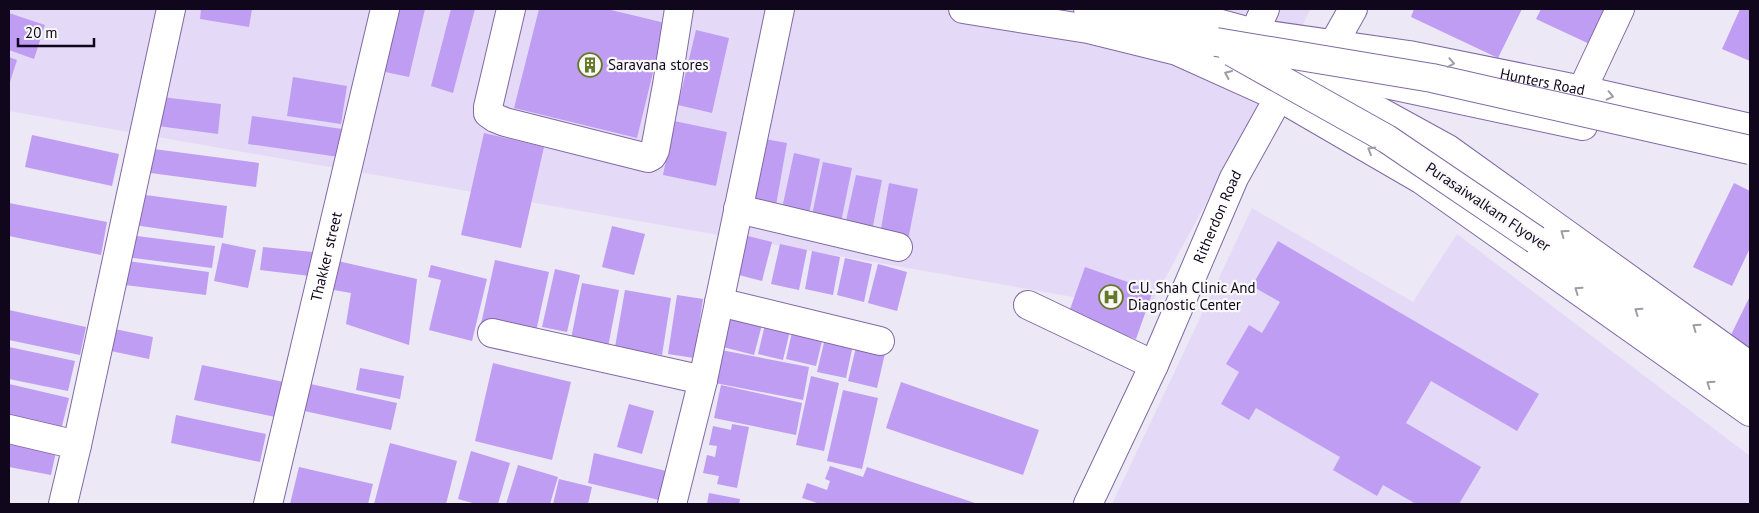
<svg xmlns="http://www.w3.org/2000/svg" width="1759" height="513" font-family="'PT Sans',sans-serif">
  <rect width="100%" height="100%" fill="#ece8f5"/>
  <!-- built -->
  <path fill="#e4daf7" d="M9,9H1311L1148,310L9,111Z
    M1252,208L1413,302L1457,234L1750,456V504H1112Z"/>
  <!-- building -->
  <path fill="#bf9df3" d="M201,9H252L249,27L200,19Z
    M390,9H425L409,77L376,70Z
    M451,9H475L453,93L431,86Z
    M539,9H607L665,23L637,138L514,108Z
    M1414,9H1522L1498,58L1411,17Z
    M1541,9H1614L1596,47L1536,19Z
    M1740,9H1750V61L1722,49Z
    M9,13L45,25L34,59L9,50Z
    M696,30L729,38L712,113L678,105Z
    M9,57L17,60L9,85Z
    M293,77L347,86L341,124L287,116Z
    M162,97L221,104L218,134L158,126Z
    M252,116L342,129L339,157L248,144Z
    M674,121L727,132L716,186L663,175Z
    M484,133L544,147L521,248L461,235Z
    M32,135L119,154L112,186L25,167Z
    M759,138L787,143L775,211L747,206Z
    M146,148L259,163L256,187L143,172Z
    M794,153L820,159L808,219L781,213Z
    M823,162L852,168L840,227L811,220Z
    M856,175L882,180L871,236L844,230Z
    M889,183L918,189L907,245L879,240Z
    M1734,183L1750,191V248L1732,286L1693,267Z
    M138,194L227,206L223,238L134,225Z
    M9,203L107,222L101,255L9,236Z
    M612,226L645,234L634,275L602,267Z
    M129,235L215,246L212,268L126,257Z
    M744,235L772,242L762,281L735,274Z
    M1278,241L1539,394L1517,431L1431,381L1406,423L1481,467L1459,504H1416L1383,485L1377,496L1333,470L1340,457L1256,408L1249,420L1221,404L1239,372L1226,364L1249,325L1262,333L1280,302L1252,286Z
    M222,243L256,250L248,288L214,281Z
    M780,244L807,250L799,290L771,284Z
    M263,247L313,252L310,276L260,270Z
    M812,251L840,257L833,295L805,289Z
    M845,258L872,264L864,302L837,295Z
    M329,259L417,279L409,345L346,324L351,293L322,288Z
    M120,260L209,272L206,295L117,284Z
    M495,260L549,272L535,336L481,324Z
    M878,264L907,272L897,311L868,303Z
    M431,265L487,279L472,341L429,330L441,280L428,277Z
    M1085,267L1153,291L1136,339L1068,315Z
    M555,269L580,275L567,332L542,327Z
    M582,283L619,290L608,347L571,339Z
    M625,290L671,298L662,355L615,347Z
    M677,295L703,299L694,358L668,354Z
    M1750,296V357L1726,345Z
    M733,308L764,317L754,355L723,347Z
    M9,310L86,327L80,355L9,340Z
    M767,316L792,322L783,360L758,354Z
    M794,323L825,329L816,366L786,359Z
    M110,328L153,337L149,359L106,350Z
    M826,334L854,340L846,378L817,372Z
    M857,343L886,349L877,388L848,381Z
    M9,347L75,361L68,391L9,379Z
    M721,350L809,367L803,400L715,383Z
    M493,363L571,382L552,460L475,441Z
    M202,365L293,384L285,419L194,400Z
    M360,368L404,376L400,399L356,390Z
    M811,376L839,383L824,451L796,445Z
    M901,382L1039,430L1023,475L886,428Z
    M306,383L397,403L391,430L300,410Z
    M9,384L69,398L60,434L9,422Z
    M721,385L802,403L796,435L714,418Z
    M843,390L878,398L862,469L827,461Z
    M629,404L654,411L642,454L617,447Z
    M176,415L266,434L260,462L171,443Z
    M732,424L749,427L737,488L717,484L719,476L703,473L707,455L715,457L717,446L709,445L713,426L731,430Z
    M9,437L57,447L51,475L9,467Z
    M390,443L457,461L446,504H374Z
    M471,451L510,463L498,504H476L458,499Z
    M594,453L666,471L659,500L588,483Z
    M518,465L558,477L550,504H506Z
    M830,466L863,477L867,467L978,504H820L802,498L807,483L827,490L830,481L825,479Z
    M299,467L373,484L368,504H290Z
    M559,479L592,487L588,504H553Z
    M709,493L740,499L739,504H707Z"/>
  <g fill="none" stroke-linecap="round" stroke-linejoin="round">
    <!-- minor casing -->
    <g stroke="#8069a4" stroke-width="30">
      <g id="minor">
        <path d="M511,9L488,107V113L495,118L505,122L648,158L652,156L655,150L667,85L679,9"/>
        <path d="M963,9L1088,29L1177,51L1279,97L1422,180L1750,412"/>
        <path id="s1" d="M1166,9L1254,33L1409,55L1582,90L1750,128"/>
        <path d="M1254,33L1265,9"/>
        <path d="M1344,75L1583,126"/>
        <path d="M1309,77L1377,110L1448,149L1750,366"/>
        <path d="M1582,90L1620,9"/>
        <path d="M738,209L898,247"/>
        <path d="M719,302L880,341"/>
        <path d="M1028,305L1154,365"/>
        <path d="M492,333L703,380"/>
        <path d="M9,429L77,445"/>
        <path d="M63,504L77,445L171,9"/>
        <path id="s2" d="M268,504L385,9"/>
        <path d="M672,504L703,380L780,9"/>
      </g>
    </g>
    <!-- major casing -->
    <g stroke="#8069a4" stroke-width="30">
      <g id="major">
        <path d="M1088,9L1116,14L1216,42"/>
        <path d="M1536,240L1750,388"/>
        <path id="s3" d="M1088,504L1154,365L1234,178L1279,97L1309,77L1316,68L1334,43L1353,9"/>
      </g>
    </g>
    <!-- minor -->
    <use href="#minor" stroke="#fff" stroke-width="28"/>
    <!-- major -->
    <use href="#major" stroke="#fff" stroke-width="28"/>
    <!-- major-bridge casing -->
    <g stroke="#8069a4" stroke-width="30" stroke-linecap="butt">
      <path id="major-bridge" d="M1216,42L1432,78L1750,150
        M1232,52L1387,139L1536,240"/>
    </g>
    <!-- major-bridge -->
    <use href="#major-bridge" stroke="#fff" stroke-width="28"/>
  </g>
  <!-- one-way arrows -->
  <defs><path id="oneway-chevron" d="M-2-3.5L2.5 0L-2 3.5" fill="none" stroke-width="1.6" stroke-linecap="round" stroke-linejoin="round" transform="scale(1.25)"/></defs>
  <g stroke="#9f9ca4">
    <use href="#oneway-chevron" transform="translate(1451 63) rotate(11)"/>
    <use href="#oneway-chevron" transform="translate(1228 74) rotate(-156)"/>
    <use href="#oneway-chevron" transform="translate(1610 96) rotate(13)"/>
    <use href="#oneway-chevron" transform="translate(1371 150) rotate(-150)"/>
    <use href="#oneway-chevron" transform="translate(1564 233) rotate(-144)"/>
    <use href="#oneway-chevron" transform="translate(1578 290) rotate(-145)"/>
    <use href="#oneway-chevron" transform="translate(1638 311) rotate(-145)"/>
    <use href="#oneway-chevron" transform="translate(1696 327) rotate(-145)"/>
    <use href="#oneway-chevron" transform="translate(1710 384) rotate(-145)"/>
  </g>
  <!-- icons -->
  <defs>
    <g id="building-ring" transform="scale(1.25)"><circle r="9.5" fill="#f8f8f8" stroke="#667928" stroke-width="1.5"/><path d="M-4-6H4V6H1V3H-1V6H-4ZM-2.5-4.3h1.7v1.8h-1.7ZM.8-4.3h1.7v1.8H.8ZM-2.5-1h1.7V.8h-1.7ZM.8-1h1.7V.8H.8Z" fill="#667928"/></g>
    <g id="hospital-ring" transform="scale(1.25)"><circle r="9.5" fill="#f8f8f8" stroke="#667928" stroke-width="1.5"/><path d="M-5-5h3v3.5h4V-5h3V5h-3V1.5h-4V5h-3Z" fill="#667928"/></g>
  </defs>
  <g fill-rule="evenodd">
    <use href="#building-ring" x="590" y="65"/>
    <use href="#hospital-ring" x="1111" y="297"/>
  </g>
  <g text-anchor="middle" stroke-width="4.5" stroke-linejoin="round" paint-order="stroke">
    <!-- poi labels -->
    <g font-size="15" fill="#10071c" stroke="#f8f8f8" text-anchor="start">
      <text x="608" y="70">Saravana stores</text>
      <text x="1128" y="293">C.U. Shah Clinic And<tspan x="1128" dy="17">Diagnostic Center</tspan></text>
    </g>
    <!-- street labels -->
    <g font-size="15" fill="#10071c" stroke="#f8f8f8">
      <text dy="5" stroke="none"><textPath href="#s1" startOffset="384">Hunters Road</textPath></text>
      <text transform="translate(1488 207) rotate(34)" y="5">Purasaiwalkam Flyover</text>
      <text dy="5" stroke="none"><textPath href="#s3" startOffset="315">Ritherdon Road</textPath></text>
      <text dy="5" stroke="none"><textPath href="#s2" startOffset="254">Thakker street</textPath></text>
    </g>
  </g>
  <!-- border -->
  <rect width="1759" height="513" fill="none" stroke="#10071c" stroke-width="20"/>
  <!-- scale -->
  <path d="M18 38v8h76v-8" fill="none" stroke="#10071c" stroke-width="2.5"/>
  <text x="25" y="38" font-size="15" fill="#10071c" stroke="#f8f8f8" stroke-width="4" paint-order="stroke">20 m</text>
</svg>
